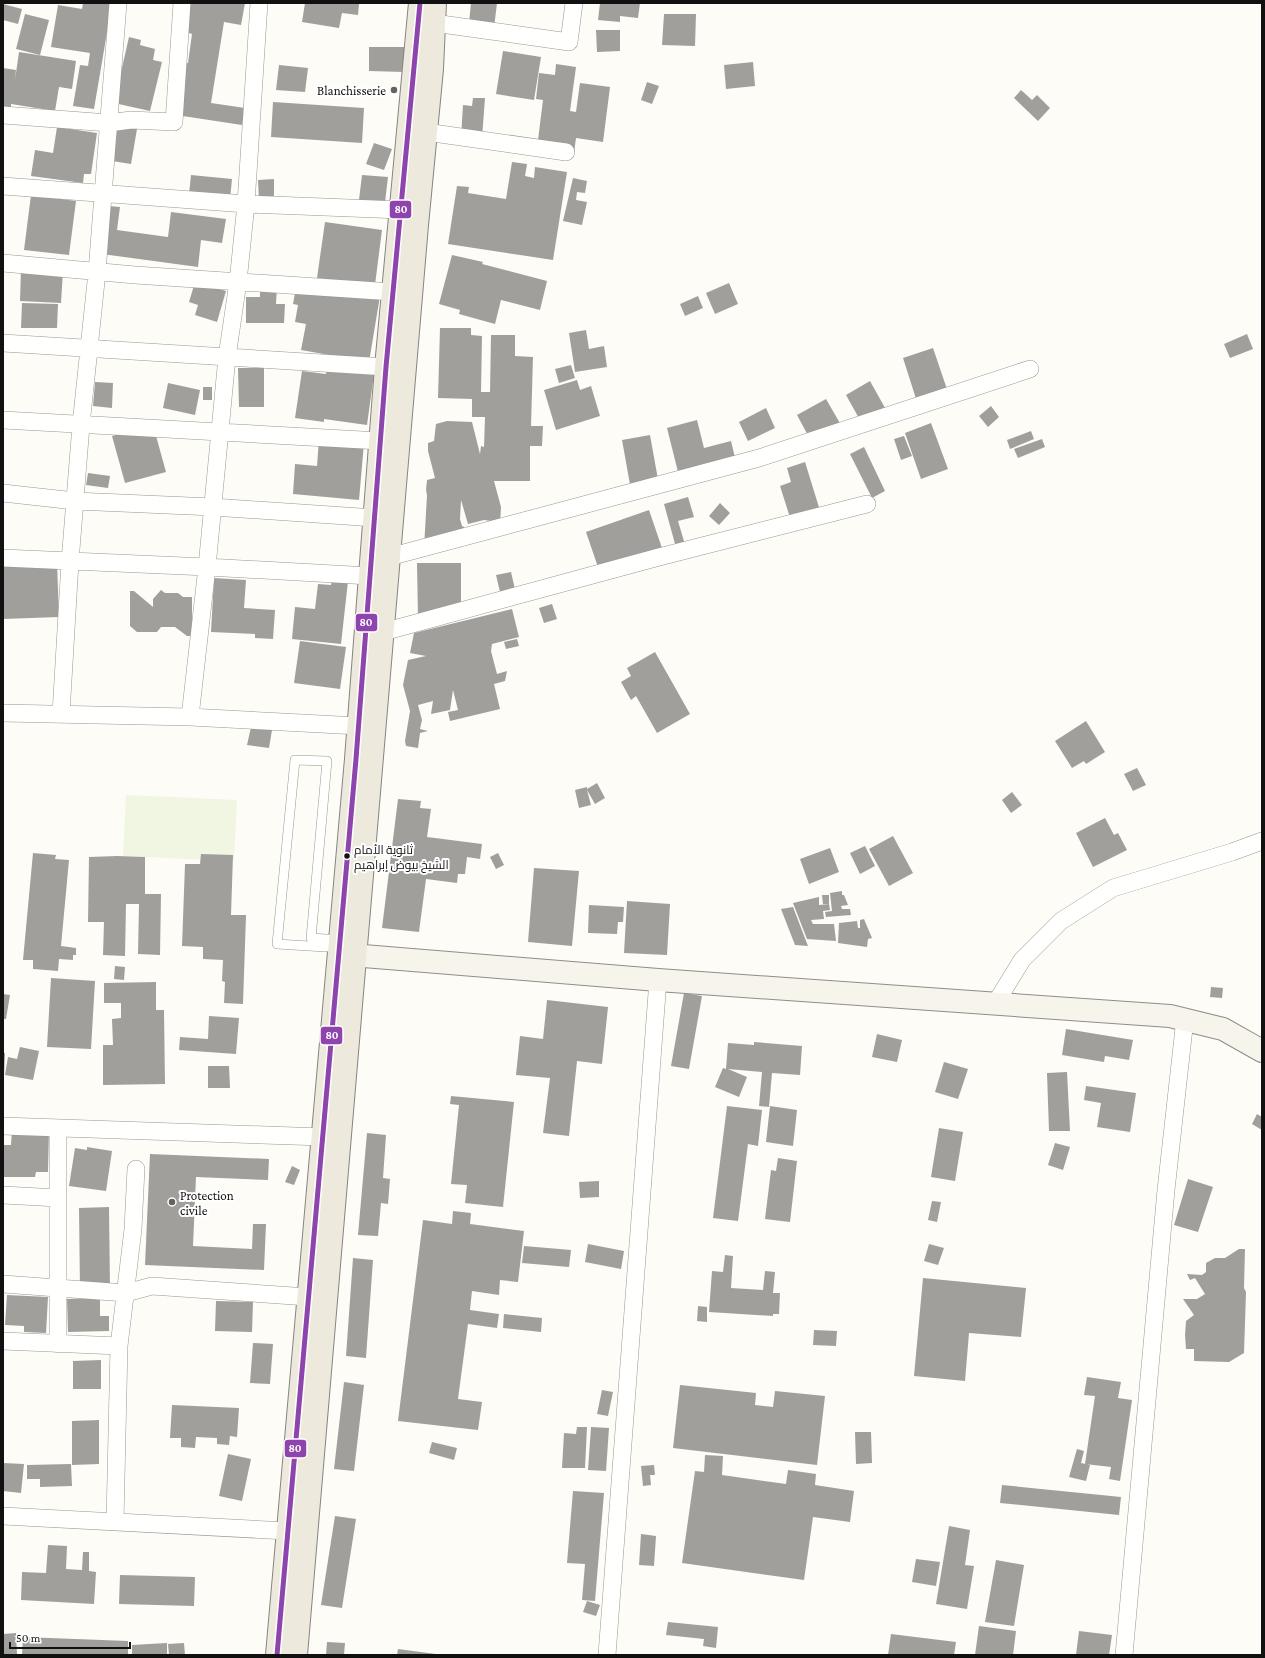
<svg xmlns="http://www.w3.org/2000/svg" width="1265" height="1658" font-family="'Crimson Pro',Cairo,serif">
  <rect width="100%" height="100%" fill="#fdfcf7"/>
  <!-- pitch -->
  <path fill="#f0f6e1" d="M126,795L237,800L234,861L123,856Z"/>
  <!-- building -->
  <path fill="#a19f9c" d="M83,3H112L94,109L73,106L80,65L88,66L90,53L51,47L58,5L82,9Z
    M189,3H245L241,25L224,22L211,103L245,108L242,125L176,115L185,63H188L192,34L185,32Z
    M305,3H356L359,4L358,15L342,13L339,28L302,22Z
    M471,3H497L493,36L468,33Z
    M600,3H640L638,18L620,16V22L598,20Z
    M3,4L22,9L18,24L3,20Z
    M25,14L49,20L40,55L16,49Z
    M664,14H696L695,46L662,45Z
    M596,30H620V51L597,52Z
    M129,37L141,40L140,45L155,49L153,60L162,62L150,111L114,103Z
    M369,47H405L404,72L369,71Z
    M503,51L541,57L534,100L496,94Z
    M19,52L76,61L72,89L59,87L55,111L11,104V108L3,107V68L16,70L15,80Z
    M753,62L755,86L726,89L724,65Z
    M556,64L576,67L570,111L576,112L580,83L610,87L603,142L576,138L574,153L537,148L543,100L536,99L539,73L555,75Z
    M279,65L308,68L305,92L276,90Z
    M647,82L659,86L652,104L641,100Z
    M1021,90L1032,100L1037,95L1050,108L1038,121L1014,98Z
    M473,98H485L482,138L461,137L463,105L472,106Z
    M273,102L364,108L362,143L271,137Z
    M118,126L137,129L131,164L112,161Z
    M57,127L97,133L91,174H84L83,183L31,176L35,150L53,153Z
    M374,143L392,149L384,170L366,164Z
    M512,162L527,164L525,176L534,178L535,167L567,172L553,260L448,244L457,186L469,187L468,193L506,199Z
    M191,175L232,179L230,199L189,194Z
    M362,175L388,177L384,211L358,208Z
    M573,178L587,181L585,193L577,192L576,200L587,202L582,225L563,221Z
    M274,179V199L259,200L258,180Z
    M31,195L76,201L69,255L24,250Z
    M109,206L120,207L117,230L168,237L171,212L226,219L222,243L201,240L198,267L102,254Z
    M325,222L382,230L375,285L317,278Z
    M452,255L483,262L482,264L547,281L540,310L501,300L495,324L459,314L460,310L439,304Z
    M21,269L63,271L61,303L20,301Z
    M195,282L226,291L217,322L195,315L198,305L189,302Z
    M297,282L380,296L369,362L301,350L306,324L295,322L298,305L293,304Z
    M729,283L738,304L715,314L706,293Z
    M260,286H277L276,304H285L284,323H246V297H260Z
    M698,296L703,308L685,316L680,304Z
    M22,303L58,304L57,328H21Z
    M440,328H471V335L482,336L481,392H490L491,335H515V356L533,357L531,426H543L542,446H530V481H494L501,507L500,526L490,529L491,521L484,520L468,524L461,500L460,519L462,526L464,527V538L424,548L427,495L426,490L427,480L435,478L428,451V443L434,441L436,424L447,421L472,422L480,454L481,446L484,447L485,417H472V399L438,398Z
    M586,330L589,349L604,346L607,367L575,372L569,333Z
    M1247,334L1253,349L1230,358L1224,344Z
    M933,348L949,395L918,405L903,358Z
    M571,365L575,378L559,383L555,369Z
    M238,368H264V407H239Z
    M327,368L374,374L367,425L324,419V422L295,418L302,371L326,374Z
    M577,380L580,390L591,386L600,416L556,430L544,390Z
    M870,381L889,415L865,429L846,395Z
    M95,382L113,383L112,408L93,406Z
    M168,383L200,390L195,415L163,408Z
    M203,387H212V400H203Z
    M826,399L841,425L811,441L797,415Z
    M991,406L999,417L988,427L979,416Z
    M766,408L775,428L748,441L739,422Z
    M697,420L704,448L731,441L737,466L680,480L667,428Z
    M931,423L948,469L921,479L905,433Z
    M153,425L166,472L125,483L112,436Z
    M1031,431L1034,439L1010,449L1007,440Z
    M650,435L659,485L631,490L622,440Z
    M904,436L912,456L901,460L894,439Z
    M319,439L364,443L359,500L293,494L295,464L317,466Z
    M1042,439L1045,447L1018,458L1014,449Z
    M864,447L885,491L872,498L850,454Z
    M805,462L822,517L793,527L780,486L791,482L787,468Z
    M88,473L110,476L108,488L86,485Z
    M688,497L694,517L678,521L686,548L677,551L664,504Z
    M720,503L730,513L719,525L709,516Z
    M649,510L663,551L600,573L586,532Z
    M57,562L59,617L3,619V564Z
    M417,563H461V620H418Z
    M511,572L515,589L500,592L496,575Z
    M214,578L246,580L244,608L275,610L273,639L255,638V634L211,632Z
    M332,579L348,581L341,644L292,639L295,607L315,609L318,584L331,585Z
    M161,590L165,593H178L183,597H192V636H187L175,627H161L157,632H137L130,626V591H134L153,607V599Z
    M552,604L557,619L544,623L539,608Z
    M512,609L519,637L492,644L491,651L497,674L507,671L505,681L494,684L500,709L450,721L448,712L458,710L453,690L450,710L431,714L433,701L418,705L422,720L420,729L428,731L420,733L418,748L406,746L405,741L410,711L403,685L408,660L426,656L410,653L414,633Z
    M517,639L519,646L506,649L504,642Z
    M300,641L346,647L340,689L294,683Z
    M655,652L690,714L657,733L636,696L631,700L621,682L631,676L627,668Z
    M1086,721L1105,752L1086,764L1084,761L1072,768L1055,741Z
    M251,727L272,730L269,748L247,745Z
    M1137,768L1146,785L1133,791L1124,774Z
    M597,783L605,798L595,804L587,790L591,805L579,808L575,790L587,787V789Z
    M1012,792L1022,805L1011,813L1002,800Z
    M398,799L421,801L420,808L431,809L427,837L482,844L480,859L467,857L465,874H458L457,883L426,879L419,932L382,928Z
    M1105,818L1114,835L1118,833L1127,850L1093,867L1076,833Z
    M893,836L913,873L889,886L869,849Z
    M865,846L875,866L860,874L850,853Z
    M830,848L839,872L809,884L800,859Z
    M33,853L56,855L55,859L69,860L61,946L76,948V955H73V960L59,959L58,971L33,969V960H23Z
    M498,853L504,865L496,869L490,857Z
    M201,854L233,855L231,915H246L243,1004L224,1003L225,982L222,981L223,960L203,959V947L182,946L185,864H200Z
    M117,856L145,857V894H161L160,955L138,954L139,904H126L125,956L103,955L104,922H88L89,857Z
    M534,868L579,871L572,946L528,942Z
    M842,891V895H844L848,905L841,906L842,909H850L851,915L826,917L825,912L832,911L830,893Z
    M822,895H829V904H823Z
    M819,897V905L829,904L830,910L823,911L824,919L811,920L813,924H834L836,941L807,939L793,903Z
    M627,901L670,904L667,955L624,953Z
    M589,905L624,907L623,922H618L617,934L588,933Z
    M793,907L808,946L795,945L781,909Z
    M864,919L872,938L868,939L867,947L838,943L839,923L857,921L858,928H860V920Z
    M115,966L125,967L124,980L114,979Z
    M51,978L95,981L91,1049L47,1047Z
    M156,982V1010H164L165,1084L103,1085V1045H113L112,1019L121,1018V1003H104V983Z
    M1211,987L1223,988L1222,998L1210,997Z
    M684,993L702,996L689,1069L671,1066Z
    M3,994L10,995L6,1019H3Z
    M547,1000L608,1007L602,1064L577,1061L569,1136L543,1133L550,1078L516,1075L520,1036L543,1039Z
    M209,1016L239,1018L236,1054L179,1050L180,1037L208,1039Z
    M1066,1029L1133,1040L1129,1060L1105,1056L1104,1062L1062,1055Z
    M877,1034L902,1040L897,1062L872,1057Z
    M754,1042L802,1046L800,1075L772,1073L769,1107L759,1106L762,1072L728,1069L747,1077L739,1097L715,1087L723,1068L726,1069L728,1043L754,1045Z
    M20,1047L39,1051L33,1080L5,1075L8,1057L17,1059Z
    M3,1053H5L4,1077H3Z
    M944,1062L968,1069L958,1099L935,1092Z
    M208,1066H229L230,1088H208Z
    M1067,1072L1070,1131H1049L1047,1073Z
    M1086,1086L1136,1093L1130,1132L1097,1127L1101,1103L1084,1100Z
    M451,1096L514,1102L503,1207L465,1203L467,1185L451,1184L459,1105L450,1104Z
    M727,1106L762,1110L758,1146L748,1144L738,1221L713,1218Z
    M770,1106L797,1110L793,1146L766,1142Z
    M1257,1114L1262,1117V1130L1252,1124Z
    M939,1128L963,1132L955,1181L931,1177Z
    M12,1129L49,1130L48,1172H36L35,1177H3V1145H11Z
    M367,1133L386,1135L383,1178L390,1179L388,1204L381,1203L378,1236L358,1235Z
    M1055,1143L1070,1147L1063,1170L1048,1165Z
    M87,1147L112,1151L106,1191L69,1186L75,1148L87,1150Z
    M150,1154L269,1159L268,1180L196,1177L193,1246L252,1249L253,1224H266L264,1270L145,1265Z
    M778,1158L797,1161L790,1222L765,1219L771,1170L776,1171Z
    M292,1166L300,1170L294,1185L285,1182Z
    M1188,1179L1213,1187L1198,1232L1174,1225Z
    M599,1181V1197L580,1198L579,1182Z
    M932,1201L941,1202L937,1222L928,1220Z
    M109,1207L110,1289L80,1290L79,1208Z
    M453,1211L471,1213L470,1224L524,1231L518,1282L500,1280L499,1295L472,1291L470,1310L499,1314L497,1328L468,1324L458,1399L482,1402L478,1430L398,1421L423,1220L452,1224Z
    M588,1244L624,1251L621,1269L585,1262Z
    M929,1244L944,1248L938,1265L924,1261Z
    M524,1246L571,1250L569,1267L522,1263Z
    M1239,1249H1245L1244,1288L1246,1292L1244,1353L1229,1362L1194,1361V1349H1186L1185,1335L1186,1321L1194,1315L1183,1299H1197L1205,1294L1195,1278L1190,1280L1187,1274L1202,1275L1206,1272V1263L1215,1258H1225Z
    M725,1255L733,1256L731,1288L763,1290L765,1271L775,1272L773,1293H780L779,1314H773V1316L709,1312L712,1271L723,1272Z
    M353,1258L373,1260L366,1358L346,1356Z
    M923,1278L1026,1288L1021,1337L969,1333L965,1381L914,1376Z
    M7,1295L48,1297L46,1333L24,1332V1326L5,1325Z
    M100,1298V1316H109V1331L68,1332L67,1299Z
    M216,1301L253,1302L252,1332L215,1331Z
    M698,1306L707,1307V1322L697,1321Z
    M504,1314L542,1318L541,1332L503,1328Z
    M814,1330L837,1331L836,1346L813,1345Z
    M253,1343L273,1344L270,1384L250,1383Z
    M101,1360V1389H73V1361Z
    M1087,1377L1121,1382L1118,1398L1132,1400L1120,1481L1109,1479L1111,1467L1085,1464L1095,1396L1084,1395Z
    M344,1382L364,1385L354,1471L334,1469Z
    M680,1385L756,1393L755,1405L773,1407L775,1391L825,1396L817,1465L673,1448Z
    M602,1390L613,1392L608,1416L597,1414Z
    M172,1405L239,1408L237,1437L230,1436L229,1445L217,1444V1438L196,1437L195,1448L181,1447V1438H170Z
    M99,1420V1464L72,1465V1421Z
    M577,1427H587L585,1468H562L564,1433L576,1434Z
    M591,1427L609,1428L606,1471L588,1470Z
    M855,1432H871L872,1463L856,1464Z
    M432,1442L457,1448L454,1460L429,1453Z
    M1077,1449L1084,1451L1081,1463L1090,1465L1086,1481L1069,1477Z
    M228,1454L251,1459L242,1501L219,1496Z
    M705,1455L723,1456L722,1475L786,1484L788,1470L816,1474L815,1485L854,1491L850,1522L813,1517L804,1580L682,1563L695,1471L704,1472Z
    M3,1463L24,1464L21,1493L3,1491Z
    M71,1464L72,1486L40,1487V1479H27V1465Z
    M654,1465L655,1475H650L651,1485L643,1486L641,1466Z
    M1002,1485L1121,1497L1119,1515L1000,1503Z
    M573,1491L604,1493L595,1601L582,1600L585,1564L567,1563Z
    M335,1516L356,1519L342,1608L321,1605Z
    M949,1526L970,1530L965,1565L974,1566L967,1609L936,1604Z
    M641,1534L656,1536L654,1566L639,1565Z
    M48,1545L67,1546L66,1569L82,1570L83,1552H89V1571L96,1572L94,1604L21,1600L22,1572L46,1573Z
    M916,1559L940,1562L936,1586L912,1582Z
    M996,1560L1024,1565L1014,1626L985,1622Z
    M120,1575L195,1577L194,1606L119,1604Z
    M587,1601L600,1605L596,1616L583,1612Z
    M668,1622L718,1627L716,1648L703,1646L704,1639L666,1635Z
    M979,1626L1016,1631L1013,1655H975Z
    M1079,1631L1112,1635L1109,1655H1076Z
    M16,1633L17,1654H3V1634Z
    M891,1634L956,1642L954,1655H888Z
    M23,1637L128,1641V1655H22Z
    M327,1642L345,1643L344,1655H326Z
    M167,1643V1655H132V1645Z
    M184,1643L185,1655H169L168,1644Z
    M398,1649L436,1654V1655H397Z"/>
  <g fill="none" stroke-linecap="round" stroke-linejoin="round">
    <!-- lane casing -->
    <g stroke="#979795" stroke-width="10">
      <path id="lane" d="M340,946L325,947L277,944L295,760L327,761L311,938L340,940"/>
    </g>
    <!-- street casing -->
    <g stroke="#979795" stroke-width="18">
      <path id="street" d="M434,23L569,42L574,3
        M3,115L109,123L131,120L174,122L182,3
        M426,132L566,152
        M3,186L246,204L401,210
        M3,263L135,275L393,292
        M3,343L386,367
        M3,420L381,441
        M3,493L75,501L213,507L375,518
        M389,557L759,458L1030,369
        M3,558L207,567L370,576
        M383,632L659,557L867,504
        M3,713L190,717L359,726
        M61,714L70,562L81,425L97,272L118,3
        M190,717L207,567L227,357L238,282L246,204L259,3
        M995,1004L1022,960L1061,921L1113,888L1232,852L1262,841
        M3,1126L323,1137
        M3,1195L58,1198
        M3,1284L126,1293L152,1286L308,1297
        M3,1341L119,1346
        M58,1344V1128
        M3,1516L287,1531
        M115,1521L119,1346L133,1229L136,1169
        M607,1655L658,980
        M1124,1655L1166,1190L1185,1019"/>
    </g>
    <!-- secondary casing -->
    <g stroke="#8e8d8b" stroke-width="24">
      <path id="secondary" d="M339,954L658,980L1170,1016L1223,1029L1262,1051"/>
    </g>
    <!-- primary casing -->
    <g stroke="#858482" stroke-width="24">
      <path id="primary" d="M277,1655L356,759L386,367L420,3
        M296,1655L417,225L432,69L435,3"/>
    </g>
    <!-- lane -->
    <use href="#lane" stroke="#fffffe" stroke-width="9"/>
    <!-- street -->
    <use href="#street" stroke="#fffffe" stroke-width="17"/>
    <!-- secondary -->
    <use href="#secondary" stroke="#f6f4eb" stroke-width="22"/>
    <!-- primary -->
    <use href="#primary" stroke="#ede9dc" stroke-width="22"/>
    <!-- bus-1 casing -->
    <g stroke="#fff" stroke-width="8">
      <path id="bus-1" d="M277,1655L356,759L386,367L420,3"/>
    </g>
    <!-- bus-1 -->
    <use href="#bus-1" stroke="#8e44ad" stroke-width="5"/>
  </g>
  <!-- markers -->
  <g fill="#646362" stroke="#fff" stroke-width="1.5">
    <circle cx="394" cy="90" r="4"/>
    <circle cx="172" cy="1202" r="4"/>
  </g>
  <circle fill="#111" stroke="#fff" stroke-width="1.5" cx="347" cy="856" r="3.5"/>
  <g text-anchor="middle" stroke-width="4" stroke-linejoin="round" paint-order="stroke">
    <!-- bus labels -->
    <g font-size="12" fill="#111" stroke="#fff" text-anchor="start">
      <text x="354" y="854">ثانوية الأمام<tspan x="354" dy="15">الشيخ بيوض إبراهيم</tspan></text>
    </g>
    <!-- poi labels -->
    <g font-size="13" fill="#111" stroke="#fff" text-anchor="end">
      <text x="386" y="95">Blanchisserie</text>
      <text x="180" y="1200" text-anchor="start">Protection<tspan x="180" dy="15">civile</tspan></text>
    </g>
  </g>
  <g stroke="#fff" stroke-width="1.5">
    <rect x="389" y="200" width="23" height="19" rx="4" fill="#8e44ad"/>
    <rect x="355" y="613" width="23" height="19" rx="4" fill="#8e44ad"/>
    <rect x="320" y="1026" width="23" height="19" rx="4" fill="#8e44ad"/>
    <rect x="284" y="1439" width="23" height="19" rx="4" fill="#8e44ad"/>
  </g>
  <g font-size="11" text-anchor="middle" font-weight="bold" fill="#fff">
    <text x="401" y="213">80</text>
    <text x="366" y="626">80</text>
    <text x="332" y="1039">80</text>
    <text x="295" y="1452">80</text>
  </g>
  <!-- border -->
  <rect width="1265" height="1658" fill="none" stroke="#111111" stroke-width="8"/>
  <!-- scale -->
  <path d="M10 1642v6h120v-6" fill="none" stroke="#111111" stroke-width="2"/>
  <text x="16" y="1642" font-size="12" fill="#111111" stroke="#ffffff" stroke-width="3" paint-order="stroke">50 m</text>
</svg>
